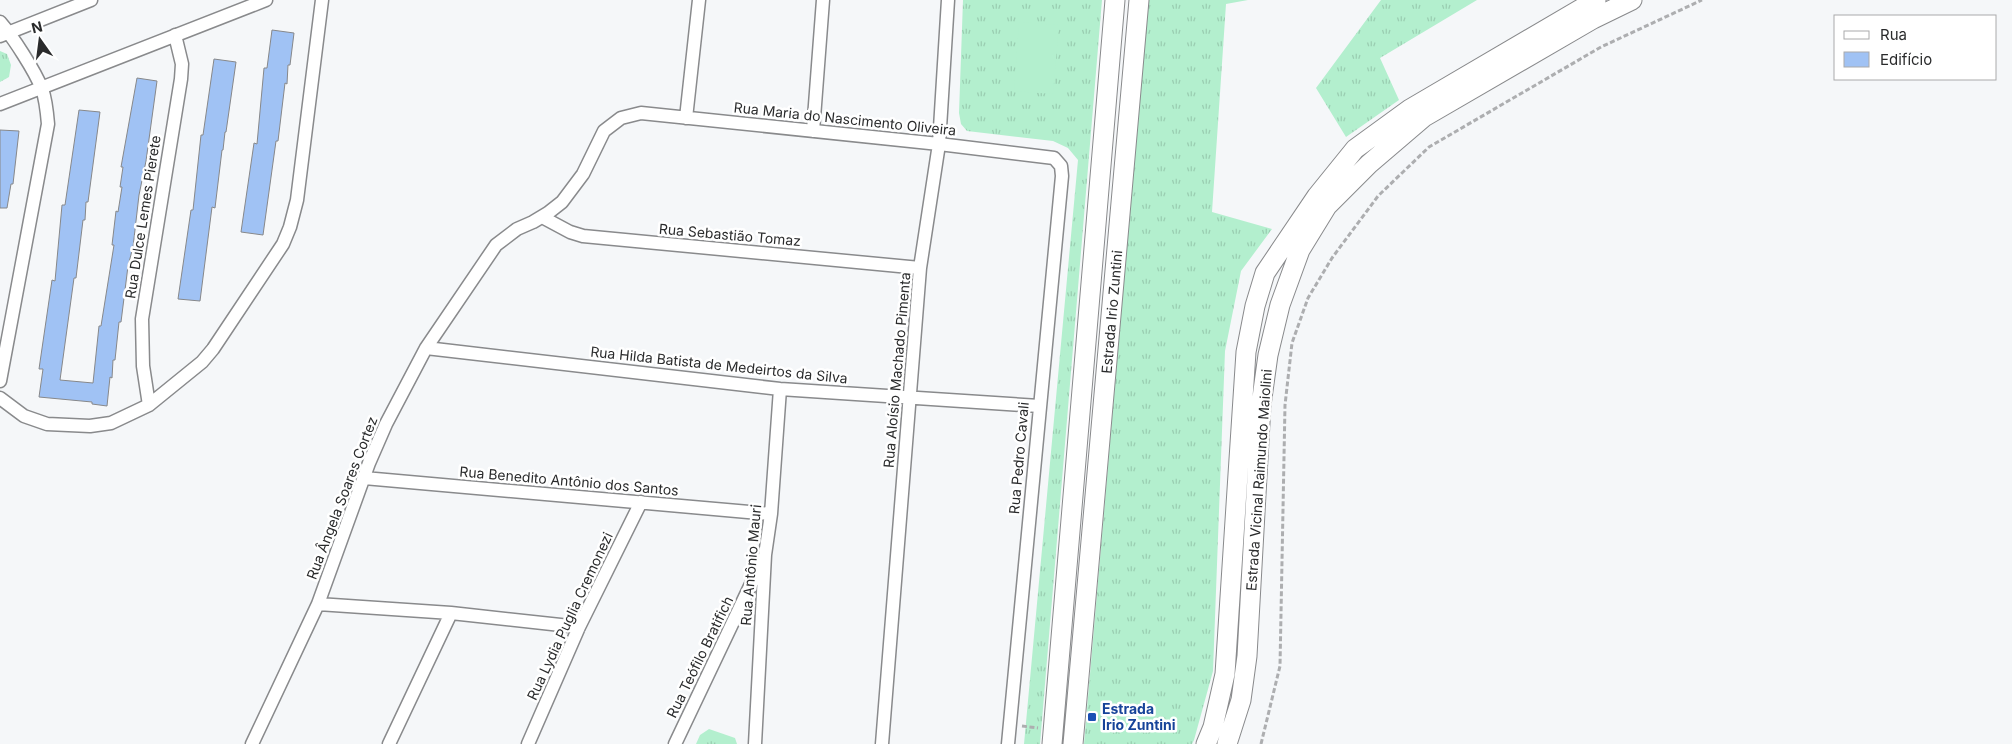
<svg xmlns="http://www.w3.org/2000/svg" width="2012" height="744" font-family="Inter,sans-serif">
  <defs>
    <pattern id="grass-tufts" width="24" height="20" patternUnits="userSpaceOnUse" patternTransform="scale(1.25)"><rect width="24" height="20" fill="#b3efce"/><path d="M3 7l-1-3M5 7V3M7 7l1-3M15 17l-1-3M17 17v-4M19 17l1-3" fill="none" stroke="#9acdb1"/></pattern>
  </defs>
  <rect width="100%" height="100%" fill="#f5f7f9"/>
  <!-- grass -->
  <path fill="url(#grass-tufts)" d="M963,0H1102L1040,744H1024L1078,160L1068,148L1053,141L967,131L961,124L959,113Z
    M1148,0H1248L1226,4L1212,212L1272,229L1241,271L1225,351L1213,671L1194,740L1192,744H1084Z
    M1381,0H1477L1380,58L1399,100L1346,137L1316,88Z
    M0,51L7,54L11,65L9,77L0,82Z
    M709,729L735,738L737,744H696L700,735Z"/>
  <!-- pitch -->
  <path fill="#b3efce" d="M1019,22L1059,25L1053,94L1014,91Z"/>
  <!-- building -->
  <path fill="#a0c2f4" stroke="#87888a" d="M272,30L294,33L290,65H288L287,84L285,83L278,141H276L263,235L241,232L254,143L257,144L264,68H267Z
    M214,59L236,62L226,132H225L223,150H222L215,208L212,207L200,301L178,299L191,210H193L201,135H203Z
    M137,78L157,81L146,161L139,195L133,247L128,266L121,322H119L115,360H113L112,378L110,377L107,406L92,404V402L39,397L43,369H39L52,280L55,281L62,205H65L79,110L100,112L88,202H86L85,220H83L76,278H74L60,380L93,383L99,326H101L114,245H112L116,211L118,212L122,187H120L123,167H121Z
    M0,130L19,131L13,184H11L7,208H0Z"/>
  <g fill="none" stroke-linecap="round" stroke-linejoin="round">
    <!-- street casing -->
    <g stroke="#898a8c" stroke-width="15">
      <path id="street" d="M0,22C13,37 35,71 42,89C46,100 47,112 48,124L0,381
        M0,36L91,0
        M0,104L266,0
        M686,118L699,0
        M813,131L823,0
        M542,217L570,232L583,236L920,268
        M426,348L780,389L1039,406
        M0,398L24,416L47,424L90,426L111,423L149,405L202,362L213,349L283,244L290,227L297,200L322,0
        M149,405L143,366L142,319L181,79L182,64L175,35
        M364,478L771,514
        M318,604L451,613L579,627
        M252,744L318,604L369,463L386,424L426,348L496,245L517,229L533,222L548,213L562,202L583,174L604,131L621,118L641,113L939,144L1054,158L1061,166L1062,176L1008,744
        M389,744L451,613
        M528,744L579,627L641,502
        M675,744L762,561
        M755,744L765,555L771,514L780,389
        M882,744L920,268L939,144L948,0"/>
    </g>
    <!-- secondary casing -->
    <g stroke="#898a8c" stroke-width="21">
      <path id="secondary" d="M1052,744L1115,0
        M1073,744L1139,0
        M1206,744L1213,727L1225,674L1246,352L1255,306L1265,273L1317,196L1355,149L1410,109L1596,0
        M1227,744L1241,700L1247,656L1261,405L1268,355L1280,305L1300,250L1327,206L1369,164L1424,117L1593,19L1632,0"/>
    </g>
    <!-- path -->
    <path stroke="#adaeb0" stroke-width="3" stroke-dasharray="5 2.5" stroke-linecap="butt" d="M1022,726L1038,728
      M1261,744L1280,666L1285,405L1292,343L1308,298L1332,258L1378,196L1429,147L1601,47L1702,0"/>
    <!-- street -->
    <use href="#street" stroke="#fff" stroke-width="12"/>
    <!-- secondary -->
    <use href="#secondary" stroke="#fff" stroke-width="19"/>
  </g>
  <!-- markers -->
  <rect fill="#1a4fb4" stroke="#fff" stroke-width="2" x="1087" y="712" width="10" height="10" rx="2.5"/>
  <g text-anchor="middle" stroke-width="5" stroke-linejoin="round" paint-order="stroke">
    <!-- street labels -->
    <g font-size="14" fill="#2a2b2c" stroke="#fff">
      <text transform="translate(845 119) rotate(6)" y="5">Rua Maria do Nascimento Oliveira</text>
      <text transform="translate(143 217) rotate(-81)" y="5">Rua Dulce Lemes Pierete</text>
      <text transform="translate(730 235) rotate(5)" y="5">Rua Sebastião Tomaz</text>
      <text transform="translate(1112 312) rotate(-85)" y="5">Estrada Irio Zuntini</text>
      <text transform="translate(719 365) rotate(6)" y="5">Rua Hilda Batista de Medeirtos da Silva</text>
      <text transform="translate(897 370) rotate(-85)" y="5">Rua Aloísio Machado Pimenta</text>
      <text transform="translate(1019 458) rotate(-85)" y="5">Rua Pedro Cavali</text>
      <text transform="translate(1259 480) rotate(-86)" y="5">Estrada Vicinal Raimundo Maiolini</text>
      <text transform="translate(569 481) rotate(5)" y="5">Rua Benedito Antônio dos Santos</text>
      <text transform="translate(342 498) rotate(-69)" y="5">Rua Ângela Soares Cortez</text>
      <text transform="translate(751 565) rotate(-85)" y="5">Rua Antônio Mauri</text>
      <text transform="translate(570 616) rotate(-65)" y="5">Rua Lydia Puglia Cremonezi</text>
      <text transform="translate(700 657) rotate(-64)" y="5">Rua Teófilo Bratifich</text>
    </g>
    <!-- transit labels -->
    <g font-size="14" font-weight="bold" fill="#164399" stroke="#fff" text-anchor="start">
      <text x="1102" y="714">Estrada<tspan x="1102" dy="16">Irio Zuntini</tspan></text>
    </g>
  </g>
  <!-- legend -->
  <rect x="1834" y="15" width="162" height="65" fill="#ffffff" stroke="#aaaaab"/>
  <rect x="1844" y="31" width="25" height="8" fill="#ffffff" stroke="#aaaaab"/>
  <text x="1880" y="40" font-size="15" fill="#2a2b2c">Rua</text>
  <rect x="1844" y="52" width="25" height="15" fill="#a0c2f4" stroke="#aaaaab"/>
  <text x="1880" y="65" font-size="15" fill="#2a2b2c">Edifício</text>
  <!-- north arrow -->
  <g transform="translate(40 40) rotate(346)" stroke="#ffffff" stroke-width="4" paint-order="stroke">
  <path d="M0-4L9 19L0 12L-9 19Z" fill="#2a2b2c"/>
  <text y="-8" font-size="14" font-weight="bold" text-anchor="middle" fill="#2a2b2c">N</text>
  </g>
</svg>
